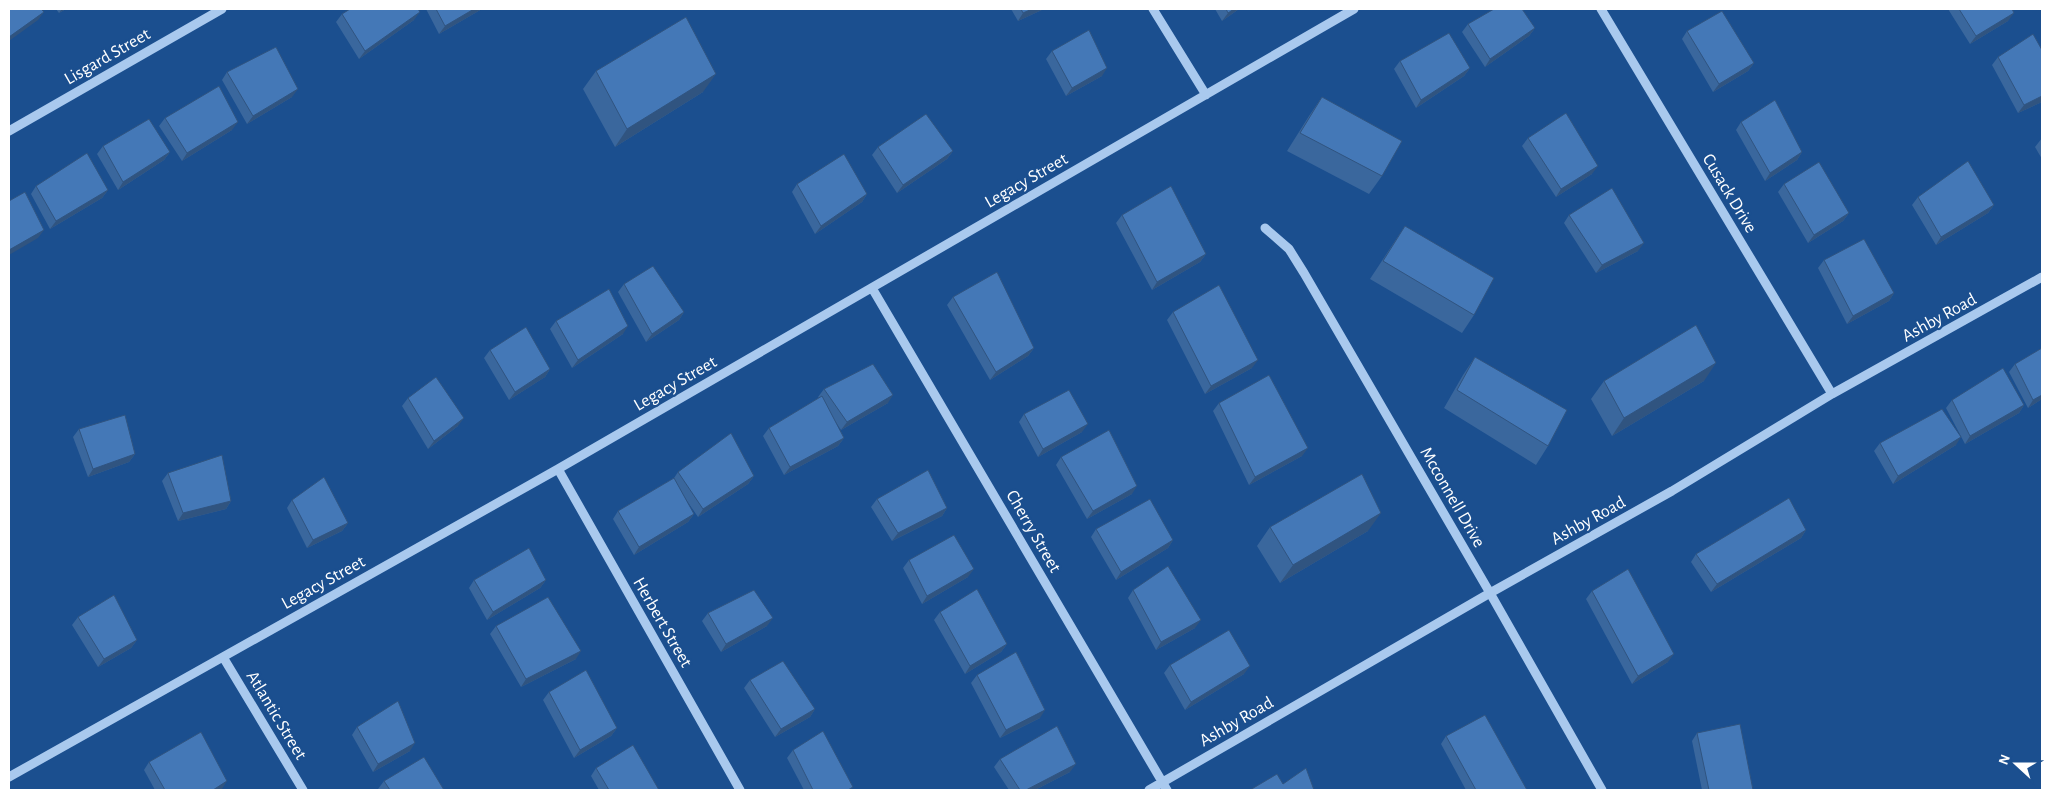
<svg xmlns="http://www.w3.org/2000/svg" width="2051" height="799" font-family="'Alegreya Sans',sans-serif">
  <rect width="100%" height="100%" fill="#1b4f8f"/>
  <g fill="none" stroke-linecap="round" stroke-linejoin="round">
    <!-- minor -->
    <path stroke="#a9c9ee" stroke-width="9" d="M1153,9L1206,95
      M1601,9L1832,394
      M9,131L222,9
      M1265,228L1289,249L1304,273L1490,593L1602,790
      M872,288L1167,790
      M558,469L740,790
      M223,657L303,790
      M9,777L558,469L1354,9
      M1149,790L1490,593L1672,491L1832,394L2042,277"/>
  </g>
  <!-- wall -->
  <path fill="#3a679d" d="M56,9H66L59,13Z
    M426,9H482L439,34Z
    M1011,9H1044L1018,21Z
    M1215,9H1239L1222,21Z
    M1948,9H2012L2008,21L1970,44Z
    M342,14L414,20L359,59L336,22Z
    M1468,24L1535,28L1529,36L1485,67L1462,32Z
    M1687,31L1754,63L1748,71L1713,92L1682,39Z
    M2042,50V102L2018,113L1992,65L1998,57Z
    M1052,51L1102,76L1066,96L1046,59Z
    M1400,61L1470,68L1464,76L1416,108L1394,69Z
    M596,71L703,92L615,147L583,89Z
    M227,72L292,97L247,124L222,80Z
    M1322,97L1382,176L1369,194L1287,151L1309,116Z
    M165,118L232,130L182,161L159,126Z
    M1741,122L1802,152L1797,160L1765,181L1736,130Z
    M1528,138L1592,174L1556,197L1522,146Z
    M2042,138V159L2035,147Z
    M103,146L170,152L164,160L118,190L97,154Z
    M878,147L953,151L947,159L897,193L872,155Z
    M797,184L867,194L862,202L815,234L792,192Z
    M1784,184L1849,213L1843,221L1808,243L1778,192Z
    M36,186L108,190L102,198L50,229L31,194Z
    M1918,197L1994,205L1988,213L1936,245L1912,205Z
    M1122,215L1206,254L1200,262L1152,290L1116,223Z
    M1569,215L1638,251L1596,273L1564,223Z
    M1405,226L1474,315L1462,333L1370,279L1393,244Z
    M1824,260L1894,293L1889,301L1847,324L1818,268Z
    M624,284L684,312L679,320L646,342L618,292Z
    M953,297L1034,348L1028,356L990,380L947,305Z
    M1173,312L1252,368L1205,394L1167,320Z
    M556,321L623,334L572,368L550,329Z
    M490,350L550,369L545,377L509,400L484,358Z
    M1475,357L1548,446L1536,465L1444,408L1463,375Z
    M2015,364L2042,399L2028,408L2009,372Z
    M1604,381H1704L1612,436L1591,399Z
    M824,389L888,403L841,430L835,421L844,438L838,446L784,475L763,436L769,428L819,398L818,397Z
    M408,398L458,426L428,449L402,406Z
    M1952,400L2024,405L2019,413L1965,444L1946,408Z
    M1219,403L1302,456L1249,485L1213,411Z
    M1024,414L1082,432L1038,457L1019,422Z
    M79,429L135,454L129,462L88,477L73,437Z
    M1880,443L1956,445L1893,484L1874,451Z
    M1061,457L1132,494L1087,519L1056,465Z
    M678,472L754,476L748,484L698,517L685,498L694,514L688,522L634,555L613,519L618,511L674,478Z
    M168,473L231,501L226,509L178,521L162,481Z
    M877,499L947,508L942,516L892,541L871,507Z
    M292,500L348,523L342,531L307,548L287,508Z
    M1270,527L1368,531L1280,583L1257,546Z
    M1096,529L1173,540L1168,548L1116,580L1091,537Z
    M1806,530L1801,538L1711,592L1691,562L1696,554Z
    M909,560L968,577L922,604L903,568Z
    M474,580H546L540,588L487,620L469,588Z
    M1133,590L1195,628L1156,650L1128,598Z
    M1592,591L1668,662L1632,684L1586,599Z
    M940,612L1007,644L1001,652L965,674L934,620Z
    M708,613L767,626L721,652L702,621Z
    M78,617L137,640L131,648L98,667L72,625Z
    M496,626L576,659L521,687L490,634Z
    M1170,665L1244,674L1185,710L1164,673Z
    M977,675L1040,718L1000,738L971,683Z
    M750,680L815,709L810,717L775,737L744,688Z
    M549,692L617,728L611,736L574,758L543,700Z
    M357,727L410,751L373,772L352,735Z
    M1697,733L1753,790H1702L1692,741Z
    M1446,736L1527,790H1466L1441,744Z
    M793,750L851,790H804L787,758Z
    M1000,759L1070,772L1035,790H1009L994,767Z
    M149,762L222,789L219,790H155L144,770Z
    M596,768L659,790H599L591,776Z
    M384,781L444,790H379L378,789Z"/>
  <!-- shaded-wall -->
  <path fill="#305480" d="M62,9H66L59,13Z
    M474,9H482L439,34L445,26Z
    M1032,9H1044L1018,21L1023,13Z
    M1234,9H1239L1222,21L1228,13Z
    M44,12L38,20L9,41V37Z
    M420,12L414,20L359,59L365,51Z
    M2014,13L2008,21L1970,44L1976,36Z
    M1535,28L1529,36L1485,67L1490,59Z
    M1754,63L1748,71L1713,92L1719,84Z
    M1107,68L1102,76L1066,96L1072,88Z
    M1470,68L1464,76L1416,108L1421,100Z
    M716,74L703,92L615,147L627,129Z
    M298,89L292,97L247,124L253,116Z
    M2042,96V102L2018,113L2024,105Z
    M238,122L232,130L182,161L187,153Z
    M953,151L947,159L897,193L903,185Z
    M170,152L164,160L118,190L123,182Z
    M1802,152L1797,160L1765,181L1770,173Z
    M1598,166L1592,174L1556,197L1561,189Z
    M108,190L102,198L50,229L56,221Z
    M867,194L862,202L815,234L821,226Z
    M1994,205L1988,213L1936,245L1941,237Z
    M1849,213L1843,221L1808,243L1814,235Z
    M44,230L38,238L9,255V250Z
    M1644,243L1638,251L1596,273L1602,265Z
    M1206,254L1200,262L1152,290L1157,282Z
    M1894,293L1889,301L1847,324L1853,316Z
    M684,312L679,320L646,342L652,334Z
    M628,326L623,334L572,368L578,360Z
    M1034,348L1028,356L990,380L996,372Z
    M1258,360L1252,368L1205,394L1211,386Z
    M1716,363L1704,381L1612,436L1624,418Z
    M550,369L545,377L509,400L515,392Z
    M893,395L888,403L841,430L847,422Z
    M2042,395V399L2028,408L2033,400Z
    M2024,405L2019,413L1965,444L1970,436Z
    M464,418L458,426L428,449L434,441Z
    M1088,424L1082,432L1038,457L1043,449Z
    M1961,437L1956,445L1893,484L1898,476Z
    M844,438L838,446L784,475L790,467Z
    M1308,448L1302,456L1249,485L1255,477Z
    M135,454L129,462L88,477L93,469Z
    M754,476L748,484L698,517L703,509Z
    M1137,486L1132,494L1087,519L1093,511Z
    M231,501L226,509L178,521L183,513Z
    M947,508L942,516L892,541L898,533Z
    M1381,513L1368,531L1280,583L1293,565Z
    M694,514L688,522L634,555L639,547Z
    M348,523L342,531L307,548L313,540Z
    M1806,530L1801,538L1711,592L1717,584Z
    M1173,540L1168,548L1116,580L1121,572Z
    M974,569L968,577L922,604L927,596Z
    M546,580L540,588L487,620L493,612Z
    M773,618L767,626L721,652L726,644Z
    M1201,620L1195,628L1156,650L1161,642Z
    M137,640L131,648L98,667L104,659Z
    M1007,644L1001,652L965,674L970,666Z
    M581,651L576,659L521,687L526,679Z
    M1674,654L1668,662L1632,684L1638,676Z
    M1250,666L1244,674L1185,710L1191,702Z
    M815,709L810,717L775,737L781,729Z
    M1045,710L1040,718L1000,738L1006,730Z
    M617,728L611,736L574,758L580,750Z
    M415,743L410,751L373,772L378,764Z
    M1076,764L1070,772L1035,790H1026Z
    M227,781L222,789L219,790H213Z"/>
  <!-- building -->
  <path fill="#4478b7" stroke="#305480" d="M9,9H41L44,12L9,37Z
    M350,9H418L420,12L365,51L342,14Z
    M436,9H474L445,26Z
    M1021,9H1032L1023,13Z
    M1226,9H1234L1228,13Z
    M1494,9H1522L1535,28L1490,59L1468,24Z
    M1959,9H2012L2014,13L1976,36Z
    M1722,11L1754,63L1719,84L1687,31Z
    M686,17L716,74L627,129L596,71Z
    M1089,30L1107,68L1072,88L1052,51Z
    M1449,33L1470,68L1421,100L1400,61Z
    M2033,34L2042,50V96L2024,105L1998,57Z
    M276,47L298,89L253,116L227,72Z
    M219,86L238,122L187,153L165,118Z
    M1322,97L1402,141L1382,176L1300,133Z
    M1775,100L1802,152L1770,173L1741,122Z
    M1566,113L1598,166L1561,189L1528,138Z
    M926,114L953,151L903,185L878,147Z
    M149,119L170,152L123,182L103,146Z
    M87,153L108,190L56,221L36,186Z
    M844,154L867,194L821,226L797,184Z
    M1968,161L1994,205L1941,237L1918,197Z
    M1819,162L1849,213L1814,235L1784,184Z
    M1171,186L1206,254L1157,282L1122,215Z
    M1612,188L1644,243L1602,265L1569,215Z
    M25,192L44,230L9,250V201Z
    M1405,226L1494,278L1474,315L1383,261Z
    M1864,239L1894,293L1853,316L1824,260Z
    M653,266L684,312L652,334L624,284Z
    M997,272L1034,348L996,372L953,297Z
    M1219,285L1258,360L1211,386L1173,312Z
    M609,289L628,326L578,360L556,321Z
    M1696,325L1716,363L1624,418L1604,381Z
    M526,327L550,369L515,392L490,350Z
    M2042,348V395L2033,400L2015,364Z
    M1475,357L1567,410L1548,446L1457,390Z
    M873,364L893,395L847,422L824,389Z
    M2003,368L2024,405L1970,436L1952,400Z
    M1269,375L1308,448L1255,477L1219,403Z
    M436,377L464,418L434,441L408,398Z
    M1069,390L1088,424L1043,449L1024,414Z
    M822,396L844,438L790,467L769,428Z
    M1942,409L1961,437L1898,476L1880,443Z
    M125,415L135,454L93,469L79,429Z
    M1109,430L1137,486L1093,511L1061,457Z
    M731,433L754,476L703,509L678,472Z
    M222,455L231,501L183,513L168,473Z
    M928,470L947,508L898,533L877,499Z
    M1362,474L1381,513L1293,565L1270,527Z
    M324,477L348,523L313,540L292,500Z
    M674,478L694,514L639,547L618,511Z
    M1789,498L1806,530L1717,584L1696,554Z
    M1150,499L1173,540L1121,572L1096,529Z
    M954,535L974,569L927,596L909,560Z
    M529,548L546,580L493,612L474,580Z
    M1168,566L1201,620L1161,642L1133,590Z
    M1628,569L1674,654L1638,676L1592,591Z
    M977,589L1007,644L970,666L940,612Z
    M754,590L773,618L726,644L708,613Z
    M114,595L137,640L104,659L78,617Z
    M548,597L581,651L526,679L496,626Z
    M1229,630L1250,666L1191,702L1170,665Z
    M1016,652L1045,710L1006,730L977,675Z
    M783,661L815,709L781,729L750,680Z
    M586,670L617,728L580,750L549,692Z
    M398,701L415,743L378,764L357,727Z
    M1485,715L1527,790H1476L1446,736Z
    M1740,724L1753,790H1709L1697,733Z
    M1057,726L1076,764L1026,790H1020L1000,759Z
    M823,731L853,787L848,790H813L793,750Z
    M201,732L227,781L213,790H165L149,762Z
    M633,745L659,790H609L596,768Z
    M424,757L444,790H390L384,781Z
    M1306,768L1314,790H1250L1277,774L1283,784Z"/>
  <g text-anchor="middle" stroke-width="4.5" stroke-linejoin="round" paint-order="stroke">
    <!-- street labels -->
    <g font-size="18" fill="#fff" stroke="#1b4f8f">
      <text transform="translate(107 56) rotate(-30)" y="6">Lisgard Street</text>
      <text transform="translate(1026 180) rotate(-30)" y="6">Legacy Street</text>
      <text transform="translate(1730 193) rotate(59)" y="6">Cusack Drive</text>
      <text transform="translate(1939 317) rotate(-29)" y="6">Ashby Road</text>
      <text transform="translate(675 383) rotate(-30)" y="6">Legacy Street</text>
      <text transform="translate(1453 497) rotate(60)" y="6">Mcconnell Drive</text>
      <text transform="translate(1588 520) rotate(-29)" y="6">Ashby Road</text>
      <text transform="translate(1034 531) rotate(60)" y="6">Cherry Street</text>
      <text transform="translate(323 582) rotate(-29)" y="6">Legacy Street</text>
      <text transform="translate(663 622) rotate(60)" y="6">Herbert Street</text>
      <text transform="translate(277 715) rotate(59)" y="6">Atlantic Street</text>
      <text transform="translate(1236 721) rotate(-30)" y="6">Ashby Road</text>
    </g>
  </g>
  <!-- border -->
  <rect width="2051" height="799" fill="none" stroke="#ffffff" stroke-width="20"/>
  <!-- north arrow -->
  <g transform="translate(2016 764) rotate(291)" stroke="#1b4f8f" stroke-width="4" paint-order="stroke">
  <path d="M0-4L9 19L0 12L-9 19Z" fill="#ffffff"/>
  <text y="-8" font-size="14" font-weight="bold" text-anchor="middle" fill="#ffffff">N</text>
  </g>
</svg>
